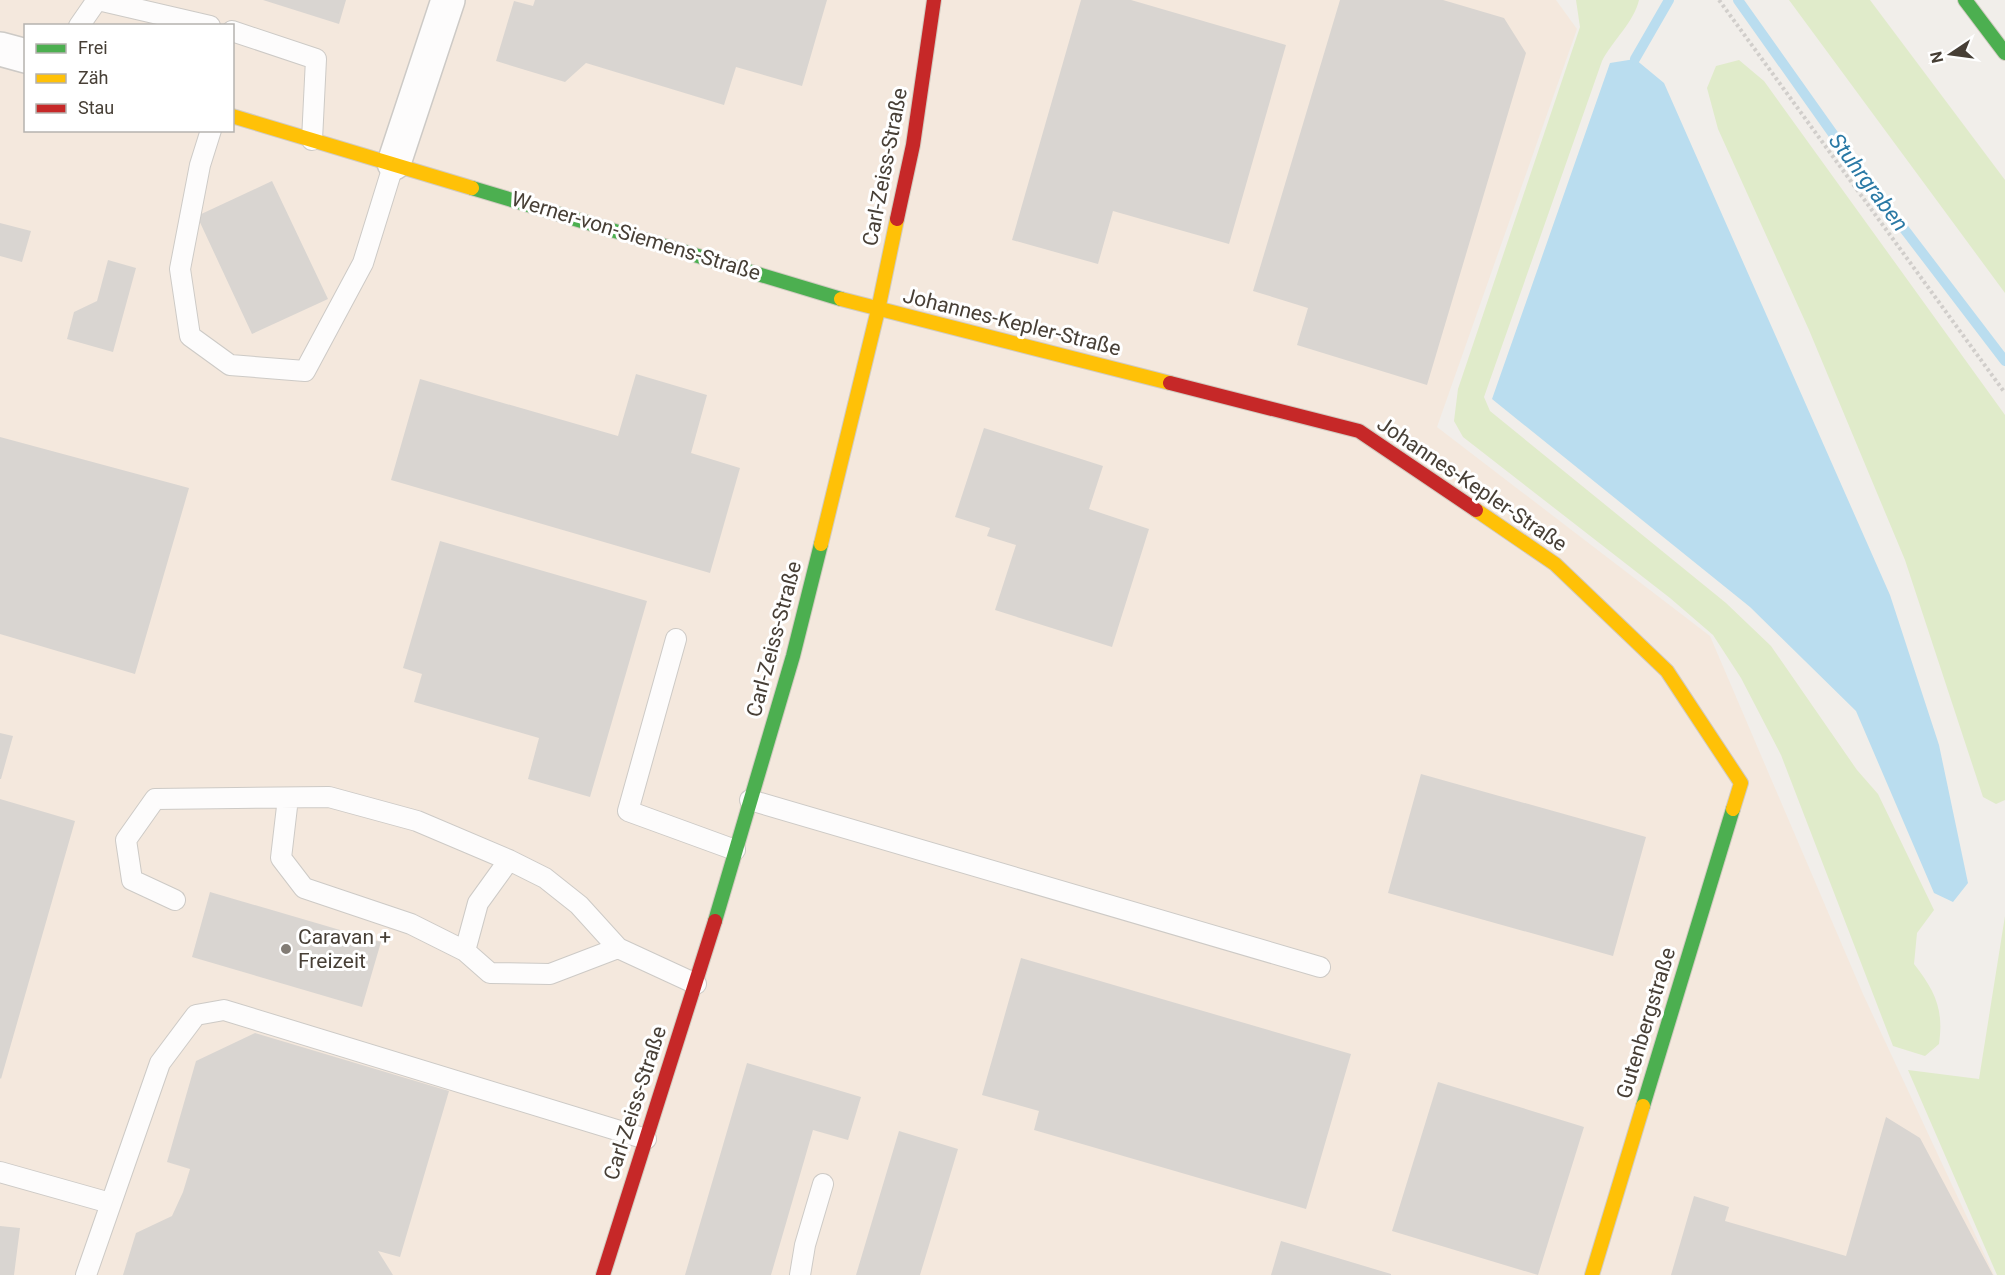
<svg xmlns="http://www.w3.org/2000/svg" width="2005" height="1275" font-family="Roboto,sans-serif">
  <rect width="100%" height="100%" fill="#f1eeea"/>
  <!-- commercial -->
  <path fill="#f4e8dd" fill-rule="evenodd" d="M0,0H1556L1577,29L1437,427L1710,636L1863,994L1994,1275H0ZM26,26H232V130H26Z"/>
  <!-- green -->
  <path fill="#e0ebca" d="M1576,0H1639C1634,22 1613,40 1602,61L1484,397L1490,411L1726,603L1771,646L1857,770L1878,794L1934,910L1917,933L1914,964C1935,991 1944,1009 1939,1044L1925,1056L1893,1046L1781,755L1741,678L1713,635L1670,598L1463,437L1454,421L1458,389L1580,27Z
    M1789,0H1870L2005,180V293Z
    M1739,60L1764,81L2005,415V800L1996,804L1983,797L1905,560L1809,330L1718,129L1707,88L1716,66Z
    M2005,916V1275H1997L1908,1070L1979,1079Z"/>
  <!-- water -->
  <path fill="#baddef" d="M1635,59L1664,83L1890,595L1939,745L1968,883L1953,902L1934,893L1856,711L1750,607L1492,399L1610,63Z"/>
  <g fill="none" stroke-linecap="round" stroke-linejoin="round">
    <!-- stream -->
    <path stroke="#baddef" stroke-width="10" d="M1738,0L1850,158L2005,361
      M1635,59L1669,0"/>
  </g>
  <!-- building -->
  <path fill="#d9d5d1" d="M263,0H346L339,24Z
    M535,0H827L802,86L736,67L724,105L586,63L565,82L496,61L514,1L533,6Z
    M1081,0H1131L1286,45L1229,244L1113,211L1098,264L1012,240Z
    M1340,0H1443L1504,18L1526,53L1427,385L1297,345L1308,308L1253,291Z
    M272,181L328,299L252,334L197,216Z
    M0,223L31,231L22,262L0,256Z
    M108,260L136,268L113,352L67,339L74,312L97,301Z
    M636,374L707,395L691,453L740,468L710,573L391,480L420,379L618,436Z
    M984,428L1103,466L1089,509L1149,529L1112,647L995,610L1016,545L987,536L990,528L955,517Z
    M0,437L189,488L135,674L0,634Z
    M440,541L647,601L590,797L528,779L539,738L414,702L422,674L403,668Z
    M0,733L13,736L1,779H0Z
    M1421,774L1646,837L1613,956L1388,893Z
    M0,799L75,821L1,1079L0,1078Z
    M210,892L381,942L362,1007L192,957Z
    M1021,958L1351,1054L1306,1209L1034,1130L1039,1111L982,1095Z
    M255,1033L449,1091L400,1257L378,1251L393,1275H123L136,1233L172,1216L183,1192L190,1169L167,1162L196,1061Z
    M747,1063L861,1097L848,1140L813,1130L771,1275H685Z
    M1438,1082L1584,1127L1538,1275L1392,1231Z
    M1886,1117L1920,1138L1993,1275H1671L1694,1196L1729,1207L1725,1221L1846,1256Z
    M899,1131L958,1149L920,1275H856Z
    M0,1226L20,1228L14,1275H0Z
    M1281,1241L1391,1274V1275H1271Z"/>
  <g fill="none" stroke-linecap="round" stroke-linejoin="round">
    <!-- lane casing -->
    <g stroke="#cdcac6" stroke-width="22">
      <path id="lane" d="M98,0L210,26
        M79,26L97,0
        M232,31L316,59L312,140
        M211,130L200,165L180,269L190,336L230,365L305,371L363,263L394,163
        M676,639L628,811L735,850
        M288,798L281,858L304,888L411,924L465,951L490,973L550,974L618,948
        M750,800L1320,967
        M175,900L132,880L126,840L155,799L329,797L417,821L509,860L545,878L579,905L618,948L696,984
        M465,951L478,903L509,860
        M0,1172L110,1203
        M86,1275L160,1063L196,1015L224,1010L646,1139
        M800,1275L805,1245L823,1184"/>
    </g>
    <!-- street casing -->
    <g stroke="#cdcac6" stroke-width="36">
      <path id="street" d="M0,49L26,56
        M394,163L448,0"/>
    </g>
    <!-- fast casing -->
    <g stroke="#d1cbc1" stroke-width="16">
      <path id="fast" d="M1965,0L2005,53
        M472,188L841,299
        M715,921L793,656L821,544
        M1643,1106L1733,809"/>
    </g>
    <!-- slow casing -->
    <g stroke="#d1cbc1" stroke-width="16">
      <path id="slow" d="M232,116L472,188
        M841,299L1170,383
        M1476,510L1555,564L1667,671L1741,783L1733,809
        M821,544L878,310L897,219
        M1592,1275L1643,1106"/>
    </g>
    <!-- jam casing -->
    <g stroke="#d1cbc1" stroke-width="16">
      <path id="jam" d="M897,219L913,145L934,0
        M1170,383L1359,431L1476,510
        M603,1275L715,921"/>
    </g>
    <!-- path -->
    <path stroke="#d1cecb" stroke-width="4" stroke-dasharray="3 3" stroke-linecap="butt" d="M1719,0L2005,393"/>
    <!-- lane -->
    <use href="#lane" stroke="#fdfcfc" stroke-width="20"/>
    <!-- street -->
    <use href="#street" stroke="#fdfcfc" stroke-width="33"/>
    <!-- fast -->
    <use href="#fast" stroke="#4caf50" stroke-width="14"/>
    <!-- slow -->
    <use href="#slow" stroke="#ffc107" stroke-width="14"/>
    <!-- jam -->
    <use href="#jam" stroke="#c62828" stroke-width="14"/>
  </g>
  <!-- markers -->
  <circle fill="#827c75" stroke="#fff" stroke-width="2" cx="286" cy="949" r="6"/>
  <g text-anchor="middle" stroke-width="6" stroke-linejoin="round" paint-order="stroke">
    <!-- street labels -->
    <g font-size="21" fill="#473f36" stroke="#fff">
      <text transform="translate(885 167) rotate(-79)" y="7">Carl-Zeiss-Straße</text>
      <text transform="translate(636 236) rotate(17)" y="7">Werner-von-Siemens-Straße</text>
      <text transform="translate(1012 322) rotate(14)" y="7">Johannes-Kepler-Straße</text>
      <text transform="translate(1472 484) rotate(34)" y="7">Johannes-Kepler-Straße</text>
      <text transform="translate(774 639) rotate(-75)" y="7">Carl-Zeiss-Straße</text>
      <text transform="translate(1646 1023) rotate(-73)" y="7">Gutenbergstraße</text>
      <text transform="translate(635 1103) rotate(-72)" y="7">Carl-Zeiss-Straße</text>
    </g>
    <!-- poi labels -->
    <g font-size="21" fill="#473f36" stroke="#fff" text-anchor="start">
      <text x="298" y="944">Caravan +<tspan x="298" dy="24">Freizeit</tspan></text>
    </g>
    <!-- water labels -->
    <g font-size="22" font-style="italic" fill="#2a79a5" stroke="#fff">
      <text transform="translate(1869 182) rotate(53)" y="8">Stuhrgraben</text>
    </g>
  </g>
  <!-- legend -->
  <rect x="24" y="24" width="210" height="108" fill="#ffffff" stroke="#b5b2af" stroke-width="1.5"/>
  <rect x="36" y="44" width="30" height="9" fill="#4caf50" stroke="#b5b2af" stroke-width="1.5"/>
  <text x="78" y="54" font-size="18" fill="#473f36">Frei</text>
  <rect x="36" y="74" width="30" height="9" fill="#ffc107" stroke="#b5b2af" stroke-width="1.5"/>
  <text x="78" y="84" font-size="18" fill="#473f36">Zäh</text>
  <rect x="36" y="104" width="30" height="9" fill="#c62828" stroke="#b5b2af" stroke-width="1.5"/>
  <text x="78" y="114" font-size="18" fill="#473f36">Stau</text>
  <!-- north arrow -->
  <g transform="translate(1951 54) rotate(257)" stroke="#ffffff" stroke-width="4.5" paint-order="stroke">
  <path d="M0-4.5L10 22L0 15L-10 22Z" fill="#473f36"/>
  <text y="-9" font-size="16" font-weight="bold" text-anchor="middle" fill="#473f36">N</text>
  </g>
</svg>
